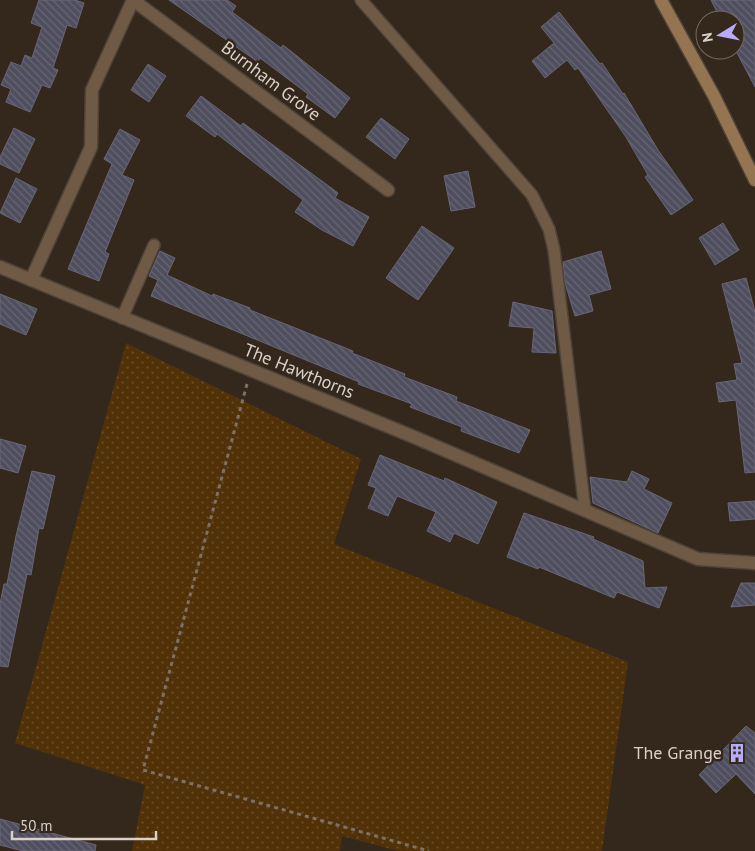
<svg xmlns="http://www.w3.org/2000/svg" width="755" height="851" font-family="'PT Sans',sans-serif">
  <defs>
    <pattern id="park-dots" width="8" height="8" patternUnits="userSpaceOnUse" patternTransform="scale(1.25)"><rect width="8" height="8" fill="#513107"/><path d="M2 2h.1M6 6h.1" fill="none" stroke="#694e2a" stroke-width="1.8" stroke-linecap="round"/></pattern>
    <pattern id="building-back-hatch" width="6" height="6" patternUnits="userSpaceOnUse" patternTransform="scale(1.25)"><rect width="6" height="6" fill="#4f4e5e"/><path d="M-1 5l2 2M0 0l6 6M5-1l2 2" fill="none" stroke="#686674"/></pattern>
  </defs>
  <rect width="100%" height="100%" fill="#34281c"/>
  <!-- park -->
  <path fill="url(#park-dots)" d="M126,343L361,459L334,544L628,662L602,851H398L342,836L340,851H132L145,785L15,743Z"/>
  <!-- building -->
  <path fill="url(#building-back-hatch)" stroke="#686778" d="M39,0H75L84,3L76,28L67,25L53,68L58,70L50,88L42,85L30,112L6,102L11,89L1,85L11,62L21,66L25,55L32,58L42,27L31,23Z
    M169,0H227L236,6L232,12L281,48L283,45L350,98L335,118L306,97L308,94L260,58L258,62Z
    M711,0H755V87L735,49V20H721Z
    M559,12L600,64L602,63L623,94L624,93L658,150L693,200L671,215L645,177L648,175L626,137L578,68L575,70L567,60L545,78L532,61L554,43L541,27Z
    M148,64L166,76L149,102L131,90Z
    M201,96L241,126L243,123L338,193L335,198L369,217L353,246L322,230L295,212L303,200L217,134L215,137L186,116Z
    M381,118L409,139L395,159L366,137Z
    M14,128L35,139L19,173L0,164V157Z
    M120,129L140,140L122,175L134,180L105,252L109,254L99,281L68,269L112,164L104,159Z
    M468,171L475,207L451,211L444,176Z
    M16,178L37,189L20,223L0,213Z
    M723,223L739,250L715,265L699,238Z
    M422,226L454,248L418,300L386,278Z
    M160,251L175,258L167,275L212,296L213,294L250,308V310L353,351L352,353L405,374L404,377L457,397L456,401L530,430L519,453L461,431L462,427L410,407L412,404L358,384L359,382L151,296L158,280L149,276Z
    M601,251L611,289L589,295L593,311L575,316L565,283L563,262Z
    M746,278L755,312V472L745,473L736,400L719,402L716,383L737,380L734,364L742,363L722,284Z
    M0,294L37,309L26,335L0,324Z
    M513,302L552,311L556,353L532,352L534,328L509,326Z
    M0,439L26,446L18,473L0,468Z
    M380,455L444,481L445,478L497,502L478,544L454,533L450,542L427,531L436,512L397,496L388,516L368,508L376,488L368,485Z
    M32,471L55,476L43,529L39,528L31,575L27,574L8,667L0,666V604L4,584H7L16,536Z
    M632,471L649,479L644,489L672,503L658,533L593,503L590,477L627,482Z
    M755,501V519L730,521L728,503Z
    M524,513L594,537L593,539L643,561L645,588L667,587L659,608L617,592L614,598L539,567L538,569L507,557Z
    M741,583H755V605L731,607Z
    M746,726L755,733V794L736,774L716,793L699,775Z
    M0,819L96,845L95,851H23L0,845Z"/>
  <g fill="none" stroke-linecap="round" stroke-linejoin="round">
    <!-- service casing -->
    <g stroke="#4e4338" stroke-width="14">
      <path id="service" d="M361,0L532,195L549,229L554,250L585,510
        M122,318L154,245"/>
    </g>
    <!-- minor casing -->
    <g stroke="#4e4338" stroke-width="15">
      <path id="minor" d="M133,0L388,190
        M0,267L414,437L698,559L755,563
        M31,280L91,147L92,90L133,0"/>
    </g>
    <!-- secondary casing -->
    <g stroke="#4e4338" stroke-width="15">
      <path id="secondary" d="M661,0L714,96L755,180"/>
    </g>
    <!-- path -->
    <path stroke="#7b7167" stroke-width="3" stroke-dasharray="4 4" stroke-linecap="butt" d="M247,384L143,770L429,851"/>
    <!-- service -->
    <use href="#service" stroke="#6f5a45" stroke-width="11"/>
    <!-- minor -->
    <use href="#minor" stroke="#6f5a45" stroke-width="12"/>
    <!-- secondary -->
    <use href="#secondary" stroke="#957451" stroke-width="12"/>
  </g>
  <!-- icons -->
  <defs>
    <g id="building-bare" transform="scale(1.5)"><path d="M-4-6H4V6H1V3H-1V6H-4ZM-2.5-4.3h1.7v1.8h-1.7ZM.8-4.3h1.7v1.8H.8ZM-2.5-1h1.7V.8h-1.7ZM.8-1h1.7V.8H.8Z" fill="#b6acf8" stroke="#34281c" stroke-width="2.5" paint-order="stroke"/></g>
  </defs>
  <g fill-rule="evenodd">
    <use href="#building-bare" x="737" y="753"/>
  </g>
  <g text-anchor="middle" stroke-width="5" stroke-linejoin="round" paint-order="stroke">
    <!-- street labels -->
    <g font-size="18" fill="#d8d0c9" stroke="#34281c">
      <text transform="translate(271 81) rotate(37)" y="6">Burnham Grove</text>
      <text transform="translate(299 371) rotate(22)" y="6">The Hawthorns</text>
    </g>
    <!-- poi labels -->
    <g font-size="18" fill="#d8d0c9" stroke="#34281c" text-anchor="end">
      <text x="722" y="759">The Grange</text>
    </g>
  </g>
  <!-- north arrow -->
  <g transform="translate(720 35) rotate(260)"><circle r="24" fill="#34281c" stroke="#766b61"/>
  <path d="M0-4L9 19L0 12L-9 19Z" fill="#b6acf8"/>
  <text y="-8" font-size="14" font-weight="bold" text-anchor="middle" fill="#d8d0c9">N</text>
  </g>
  <!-- scale -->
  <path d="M12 831v8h144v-8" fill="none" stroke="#d8d0c9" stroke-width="2.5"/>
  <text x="20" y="831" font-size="15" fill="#d8d0c9" stroke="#34281c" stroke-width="4" paint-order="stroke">50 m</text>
</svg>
